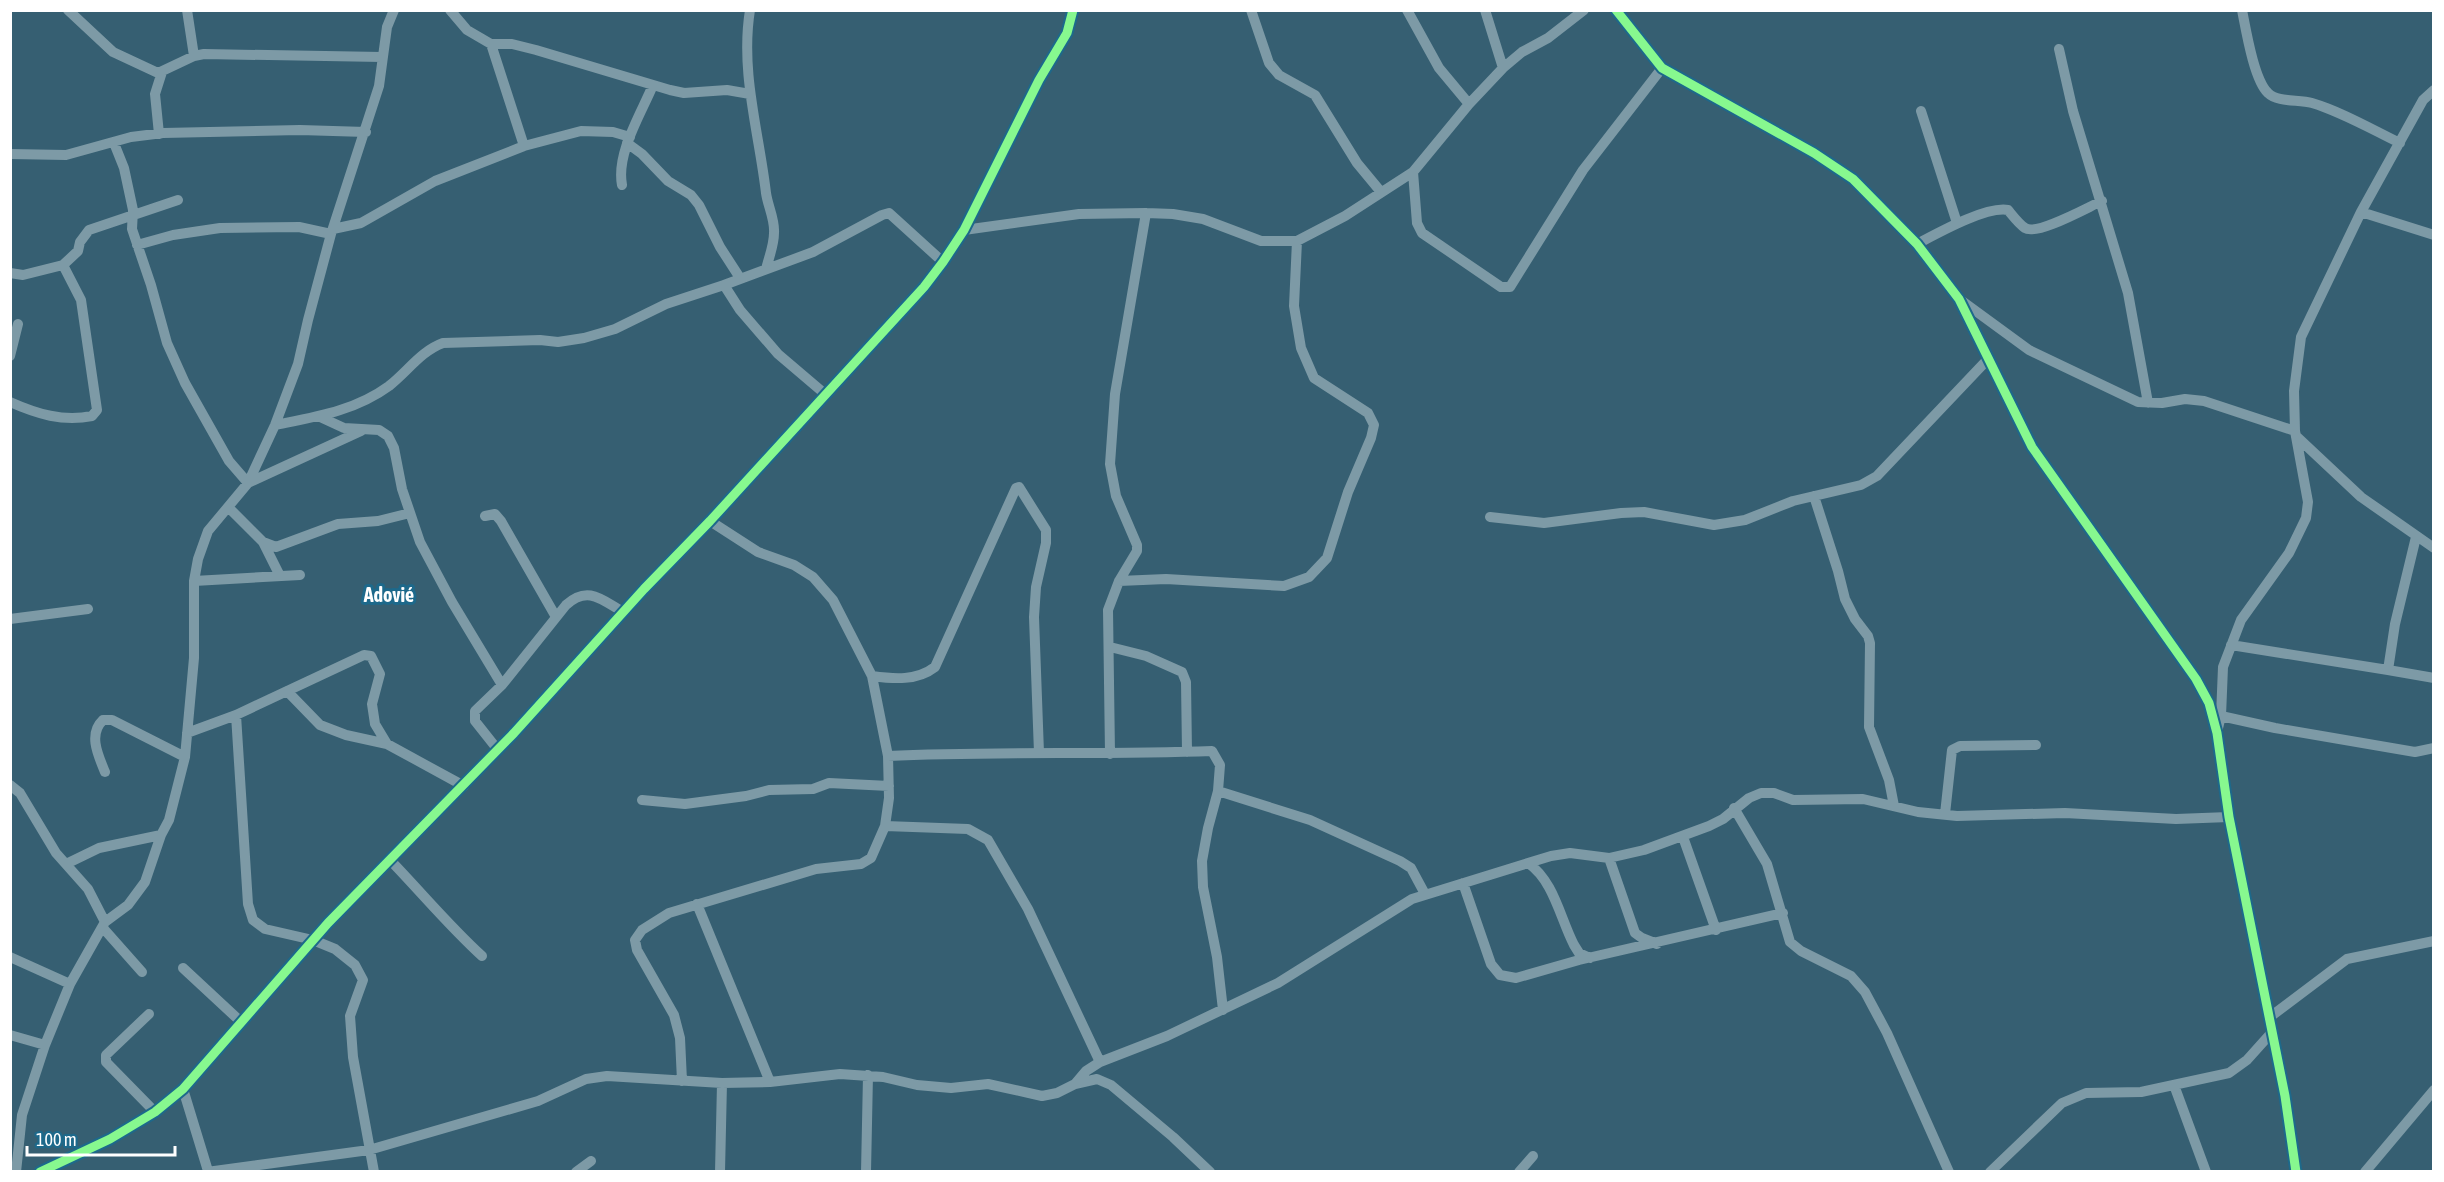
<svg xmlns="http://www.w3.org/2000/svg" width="2444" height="1182" font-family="'Asap Condensed',sans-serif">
  <rect width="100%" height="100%" fill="#365f72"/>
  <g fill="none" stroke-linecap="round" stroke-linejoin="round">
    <!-- street -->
    <path stroke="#7d9aa6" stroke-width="10" d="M68,10L113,52L158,73L194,56L204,54L382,57
      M187,10L194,56
      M450,10L467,30L491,44H512L536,50L670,90L684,93L727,90L750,94
      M750,10C740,72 759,132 766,193C768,207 775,219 774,233C774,245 769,257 766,269
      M1251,10L1269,63L1279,75L1315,95L1357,163L1381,192
      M1407,10L1439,68L1469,104
      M1485,10L1503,68
      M1616,10L1662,68L1814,153L1853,179L1917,244L1959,299L2032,447L2196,679L2209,703L2217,733L2229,817L2285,1096L2296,1172
      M2242,10C2246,30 2254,80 2268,93C2278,103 2299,99 2312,103C2342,112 2371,129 2400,143
      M491,44L524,146
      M2059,49L2073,111L2128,293L2148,403
      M1921,111L1957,223
      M159,134L155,94L162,72
      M114,143L124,168L133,210L132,229L151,285L167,343L185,383L229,461L248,483L361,431
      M627,143L642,154L668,181L691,195L699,205L720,247L740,278
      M10,154L66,155L131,137L163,133L300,130L366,132
      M1413,172L1417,223L1422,233L1501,287H1510L1583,170L1662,68
      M622,185C616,153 641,114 653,85
      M2361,212L2434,235
      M333,229L361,223L435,181L524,146L581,131L613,132L630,137
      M964,230L1079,214L1146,213L1173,214L1203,219L1261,241H1297L1345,216L1413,172L1469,104L1503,68L1522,52L1548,38L1584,10
      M1917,244C1938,233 1986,206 2008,210C2013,216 2019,224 2025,228C2037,236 2088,207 2102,201
      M137,245L173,235L220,228L299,227L331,234
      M10,273L23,275L63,265L78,251L80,242L89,230L178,200
      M724,285L813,252L882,215L889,213L943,262
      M1962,301L2029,350L2138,402L2162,403L2185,399L2204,401L2295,431
      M10,356L18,324
      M10,402C37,414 63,422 92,416L97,410L81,300L63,265
      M318,416L344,428L379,430L388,436L394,448L402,489L420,542L452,602L502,685
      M275,425C315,417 355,411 389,386C408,371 421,351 443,343L540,340L558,342L584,338L615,329L666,304L724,285L740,310L778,354L825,394
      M2296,436L2361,497L2434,548
      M1814,496L1838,571L1845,599L1855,619L1868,636L1870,643L1869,727L1889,780L1894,806
      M229,508L263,542L276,547L338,524L378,521L410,513
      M485,516L495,514L501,521L556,617
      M1490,517L1544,523L1621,513L1644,512L1714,525L1745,520L1793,501L1861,485L1877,476L1989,358
      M263,542L280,576
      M194,581L300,575
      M1119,581L1166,579L1284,586L1309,577L1327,558L1348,492L1371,438L1374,425L1368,413L1314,378L1301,348L1294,306L1297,241
      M10,619L88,609
      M2231,645L2388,670L2395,624L2416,537
      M1110,647L1146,656L1182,672L1186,682L1187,752
      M2388,670L2434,678
      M872,676C894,679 917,681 935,667L1016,488L1019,487L1046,530V543L1036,587L1034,617L1039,753
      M287,691L320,725L346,735L387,744
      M236,715L248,904L253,920L265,929L313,940L335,949L355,965L363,980L350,1016L353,1057L374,1172
      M2221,716L2275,728L2415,752L2434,748
      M2217,732L2221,716L2223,667L2241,620L2289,553L2306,518L2308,502L2295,431L2294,391L2301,337L2361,212L2423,100L2434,90
      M187,733L236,715L364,655L371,656L380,674L372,704L375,724L387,744L464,786
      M498,750L475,721V711L502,685L566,605C588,585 602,600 623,612
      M1110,754L1108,610L1119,581L1137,551V545L1116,496L1110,464L1115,394L1146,213
      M888,756C996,751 1104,755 1212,751L1220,765L1218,791L1208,828L1202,861L1203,887L1217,957L1223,1010
      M105,772C98,755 88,734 103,720H112L185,757
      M10,785L20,793L56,853L88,889L105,922
      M1218,791L1310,820L1400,861L1411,868L1425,894
      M642,800L685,804L746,796L769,790L813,789L829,783L889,786
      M1734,808L1767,864L1790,942L1801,951L1851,976L1865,992L1887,1033L1949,1172
      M1945,814L1952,750L1960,746L2036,745
      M885,826L968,829L988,840L1028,909L1100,1062
      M1683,837L1716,930
      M1609,858L1635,933L1642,938L1657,944
      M390,860C421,892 449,926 482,956
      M1528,863C1554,881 1560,918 1574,945L1579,953L1590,958
      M66,864L99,848L161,835
      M1463,883L1491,964L1500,975L1516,978L1579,960L1783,913
      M697,904L770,1082
      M103,928L142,972
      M10,957L70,984
      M183,968L240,1021
      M149,1014L106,1055V1062L155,1112
      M2270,1017L2347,959L2434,941
      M10,1035L45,1045
      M682,1081L680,1038L674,1015L637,950L635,940L642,930L669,913L816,869L861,864L871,858L885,826L889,798L888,756L872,676L833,600L813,577L794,565L758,552L710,521
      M1075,1084L1086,1071L1100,1062L1167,1036L1278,983L1412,899L1551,856L1570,853L1609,858L1644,850L1709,826L1723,819L1749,798L1761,793H1774L1793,800L1863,799L1918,812L1957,816L2065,813L2176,819L2229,817
      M2174,1085L2206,1172
      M183,1089L208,1171
      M16,1172L22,1115L45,1045L70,984L105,922L128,905L145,882L161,835L169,820L185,757L194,658V581L198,559L208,531L248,483L275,425L298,364L308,320L331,234L379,86L387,27L394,10
      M40,1172L110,1139L155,1112L183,1089L328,923L514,733L644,589L710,521L924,287L943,262L964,230L1039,80L1067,33L1073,10
      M207,1172L369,1150L538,1101L586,1079L607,1076L722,1083L770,1082L840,1074L883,1077L917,1085L951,1088L988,1084L1042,1096L1057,1093L1075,1084L1097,1079L1111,1085L1173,1137L1210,1172
      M576,1172L591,1161
      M720,1172L722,1083
      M866,1172L868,1075
      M1519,1172L1533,1156
      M1990,1172L2062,1103L2086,1093L2141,1092L2229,1073L2247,1060L2273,1031
      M2365,1172L2434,1090"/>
    <!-- cycleway casing -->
    <g stroke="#1d698b" stroke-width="13">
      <path id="cycleway" d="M1616,10L1662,68L1814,153L1853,179L1917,244L1959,299L2032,447L2196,679L2209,703L2217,733L2229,817L2285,1096L2296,1172
        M40,1172L110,1139L155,1112L183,1089L328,923L514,733L644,589L710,521L924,287L943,262L964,230L1039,80L1067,33L1073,10"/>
    </g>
    <!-- cycleway -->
    <use href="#cycleway" stroke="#87f88f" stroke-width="9"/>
  </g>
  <g text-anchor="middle" stroke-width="6" stroke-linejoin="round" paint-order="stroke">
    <!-- quarter labels -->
    <g font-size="20" font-weight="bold" fill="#fff" stroke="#1d698b">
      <text x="389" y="602">Adovié</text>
    </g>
  </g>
  <!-- border -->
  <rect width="2444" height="1182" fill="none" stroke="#ffffff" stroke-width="24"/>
  <!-- scale -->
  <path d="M27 1146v9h148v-9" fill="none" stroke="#ffffff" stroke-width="3"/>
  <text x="36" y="1146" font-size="18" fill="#ffffff" stroke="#1d698b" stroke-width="4.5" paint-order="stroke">100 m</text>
</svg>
